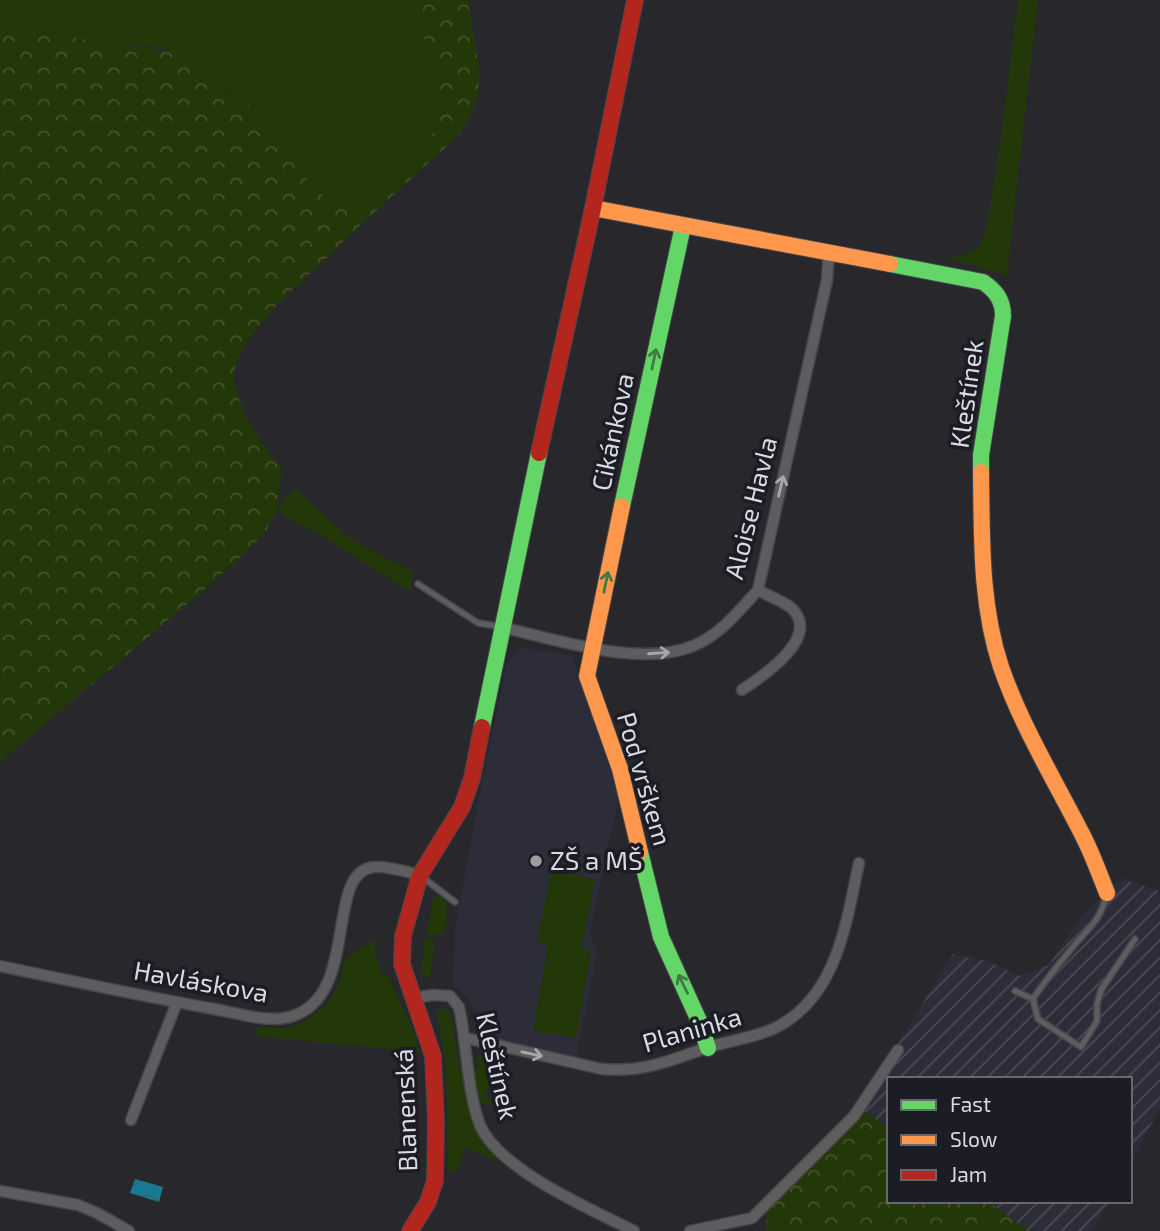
<svg xmlns="http://www.w3.org/2000/svg" width="1160" height="1231" font-family="'Exo 2',sans-serif">
  <defs>
    <pattern id="industrial-furrows" width="10" height="10" patternUnits="userSpaceOnUse" patternTransform="scale(1.75)"><rect width="10" height="10" fill="#2c2d39"/><path d="M-1 1l2-2M0 10L10 0M9 11l2-2" fill="none" stroke="#4a4b55"/></pattern>
    <pattern id="forest-crowns" width="20" height="18" patternUnits="userSpaceOnUse" patternTransform="scale(1.75)"><rect width="20" height="18" fill="#233808"/><path d="M2 6a3 3 0 1 1 6 0M12 15a3 3 0 1 1 6 0" fill="none" stroke="#42542c"/></pattern>
    <pattern id="water-waves" width="16" height="10" patternUnits="userSpaceOnUse" patternTransform="scale(1.75)"><rect width="16" height="10" fill="#197b93"/><path d="M0 5q4-4 8 0t8 0" fill="none" stroke="#296473"/></pattern>
  </defs>
  <rect width="100%" height="100%" fill="#28282c"/>
  <!-- built -->
  <path fill="#2c2d39" d="M524,648L572,656L619,795L590,933L597,952L576,1057L480,1036L472,1003L453,985L455,928L485,766L507,664L515,653Z"/>
  <!-- industrial -->
  <path fill="url(#industrial-furrows)" d="M1121,878L1160,891V1108L1130,1164V1079H889V1129L859,1107L953,954L987,961L1020,976L1049,965L1081,917Z
    M987,1201H1112L1090,1231H1028Z"/>
  <!-- green -->
  <path fill="#233808" d="M0,0H412C420,27 430,53 437,81C439,87 443,95 443,101C442,126 425,149 408,165C324,252 313,177 263,116C251,102 186,60 167,50C154,44 125,45 110,43C73,38 37,31 0,25Z
    M1018,0H1038L1009,255L1008,276L947,258L964,255L980,246L987,225L999,153Z
    M294,488L352,540L413,572L410,591L315,532L288,518L278,508Z
    M551,871L595,879L582,949L591,951L576,1038L533,1031L548,945L537,942Z
    M437,894L446,902L447,921L442,935L426,934L433,899Z
    M425,938L435,941L430,977L427,978L421,972Z
    M376,939L375,959L379,960L380,973L387,974L413,1030L419,1052L256,1036L259,1026L286,1029L308,1019L327,1004L340,982L345,959Z
    M441,1009H446L451,1013L460,1071H463L478,1130L498,1157L496,1161L465,1147L456,1173L448,1169L446,1068L437,1012Z
    M485,1051L496,1053V1066L499,1067L484,1096L492,1102L489,1105L480,1101L474,1070L477,1069L478,1055L484,1054Z"/>
  <!-- forest -->
  <path fill="url(#forest-crowns)" d="M412,0H468C474,56 495,87 456,138C408,181 360,225 314,270C289,294 242,334 235,369C229,399 264,448 282,469L277,509L264,535L211,584L0,762V25C37,31 73,38 110,43C137,47 162,47 187,59C204,67 219,83 234,94C243,101 255,107 263,116C313,176 324,251 408,165C424,149 442,126 443,101C443,95 439,87 437,81C430,53 420,27 412,0Z
    M859,1107L889,1129V1201H987L1028,1231H767L764,1198Z"/>
  <!-- water -->
  <path fill="url(#water-waves)" d="M135,1179L163,1187L159,1202L130,1193Z"/>
  <g fill="none" stroke-linecap="round" stroke-linejoin="round">
    <!-- lane casing -->
    <g stroke="#454549" stroke-width="8">
      <path id="lane" d="M418,584L478,623L497,626
        M422,877L455,902
        M1015,991L1033,999C1046,979 1062,960 1077,942C1092,925 1101,918 1106,896
        M1033,999L1038,1019L1081,1047L1097,1021V1004L1101,990L1135,939"/>
    </g>
    <!-- street casing -->
    <g stroke="#454549" stroke-width="13">
      <path id="street" d="M501,627C555,639 639,668 693,646C720,635 739,611 758,590L827,280L829,252
        M742,690C761,677 817,641 795,612C788,602 769,597 758,590
        M0,966C71,981 142,996 214,1009C238,1013 269,1024 293,1016C362,993 322,865 378,867C391,867 407,872 420,875
        M413,998L433,995L450,996L459,1007C467,1043 467,1092 480,1125C499,1170 591,1209 634,1231
        M466,1038L602,1069C642,1073 669,1061 706,1048C728,1041 752,1038 773,1029C837,999 846,923 859,863
        M131,1120L177,1002
        M0,1191L78,1205L97,1213L129,1231
        M690,1231L752,1218L854,1116L898,1050"/>
    </g>
    <!-- fast casing -->
    <g stroke="#454549" stroke-width="18">
      <path id="fast" d="M890,264L983,282C996,291 1003,300 1003,316L981,455V472
        M622,506L683,226
        M482,727L539,453
        M640,852L661,937L700,1023L708,1048"/>
    </g>
    <!-- slow casing -->
    <g stroke="#454549" stroke-width="18">
      <path id="slow" d="M593,208L890,264
        M981,472C982,537 980,604 1001,667C1021,725 1054,779 1082,834C1092,853 1099,873 1107,893
        M622,506L587,676L620,769L640,852"/>
    </g>
    <!-- jam casing -->
    <g stroke="#454549" stroke-width="18">
      <path id="jam" d="M539,453L593,208L635,0
        M410,1231L428,1202L435,1181L436,1120L433,1056L402,964L403,936L420,875L462,807L472,778L482,727"/>
    </g>
    <!-- lane -->
    <use href="#lane" stroke="#5d5d60" stroke-width="5"/>
    <!-- street -->
    <use href="#street" stroke="#5d5d60" stroke-width="10"/>
    <!-- fast -->
    <use href="#fast" stroke="#63d668" stroke-width="16"/>
    <!-- slow -->
    <use href="#slow" stroke="#ff974d" stroke-width="16"/>
    <!-- jam -->
    <use href="#jam" stroke="#b3261e" stroke-width="16"/>
  </g>
  <!-- one-way arrows -->
  <defs><path id="oneway-shaft" d="M-6 0H5M1.5-3L5.5 0L1.5 3" fill="none" stroke-width="1.6" stroke-linecap="round" stroke-linejoin="round" transform="scale(1.75)"/></defs>
  <g stroke="#407a46">
    <use href="#oneway-shaft" transform="translate(654 359) rotate(-78)"/>
    <use href="#oneway-shaft" transform="translate(606 582) rotate(-78)"/>
    <use href="#oneway-shaft" transform="translate(683 984) rotate(-116)"/>
  </g>
  <g stroke="#a7a8ac">
    <use href="#oneway-shaft" transform="translate(781 486) rotate(-77)"/>
    <use href="#oneway-shaft" transform="translate(659 653) rotate(-4)"/>
    <use href="#oneway-shaft" transform="translate(532 1054) rotate(12)"/>
  </g>
  <!-- markers -->
  <circle fill="#9b9ca0" stroke="#1c1d24" stroke-width="2.5" cx="536" cy="861" r="7"/>
  <g text-anchor="middle" stroke-width="7" stroke-linejoin="round" paint-order="stroke">
    <!-- street labels -->
    <g font-size="26" fill="#d9dadf" stroke="#1c1d24">
      <text transform="translate(967 394) rotate(-82)" y="9">Kleštínek</text>
      <text transform="translate(613 432) rotate(-78)" y="9">Cikánkova</text>
      <text transform="translate(751 508) rotate(-76)" y="9">Aloise Havla</text>
      <text transform="translate(644 779) rotate(74)" y="9">Pod vrškem</text>
      <text transform="translate(201 982) rotate(10)" y="9">Havláskova</text>
      <text transform="translate(692 1030) rotate(-16)" y="9">Planinka</text>
      <text transform="translate(497 1066) rotate(77)" y="9">Kleštínek</text>
      <text transform="translate(406 1110) rotate(-92)" y="9">Blanenská</text>
    </g>
    <!-- poi labels -->
    <g font-size="26" fill="#d9dadf" stroke="#1c1d24" text-anchor="start">
      <text x="550" y="870">ZŠ a MŠ</text>
    </g>
  </g>
  <!-- legend -->
  <rect x="887" y="1077" width="245" height="126" fill="#1c1d24" stroke="#68696f" stroke-width="2"/>
  <rect x="901" y="1100" width="35" height="10" fill="#63d668" stroke="#68696f" stroke-width="2"/>
  <text x="950" y="1112" font-size="21" fill="#d9dadf">Fast</text>
  <rect x="901" y="1135" width="35" height="10" fill="#ff974d" stroke="#68696f" stroke-width="2"/>
  <text x="950" y="1147" font-size="21" fill="#d9dadf">Slow</text>
  <rect x="901" y="1170" width="35" height="10" fill="#b3261e" stroke="#68696f" stroke-width="2"/>
  <text x="950" y="1182" font-size="21" fill="#d9dadf">Jam</text>
</svg>
